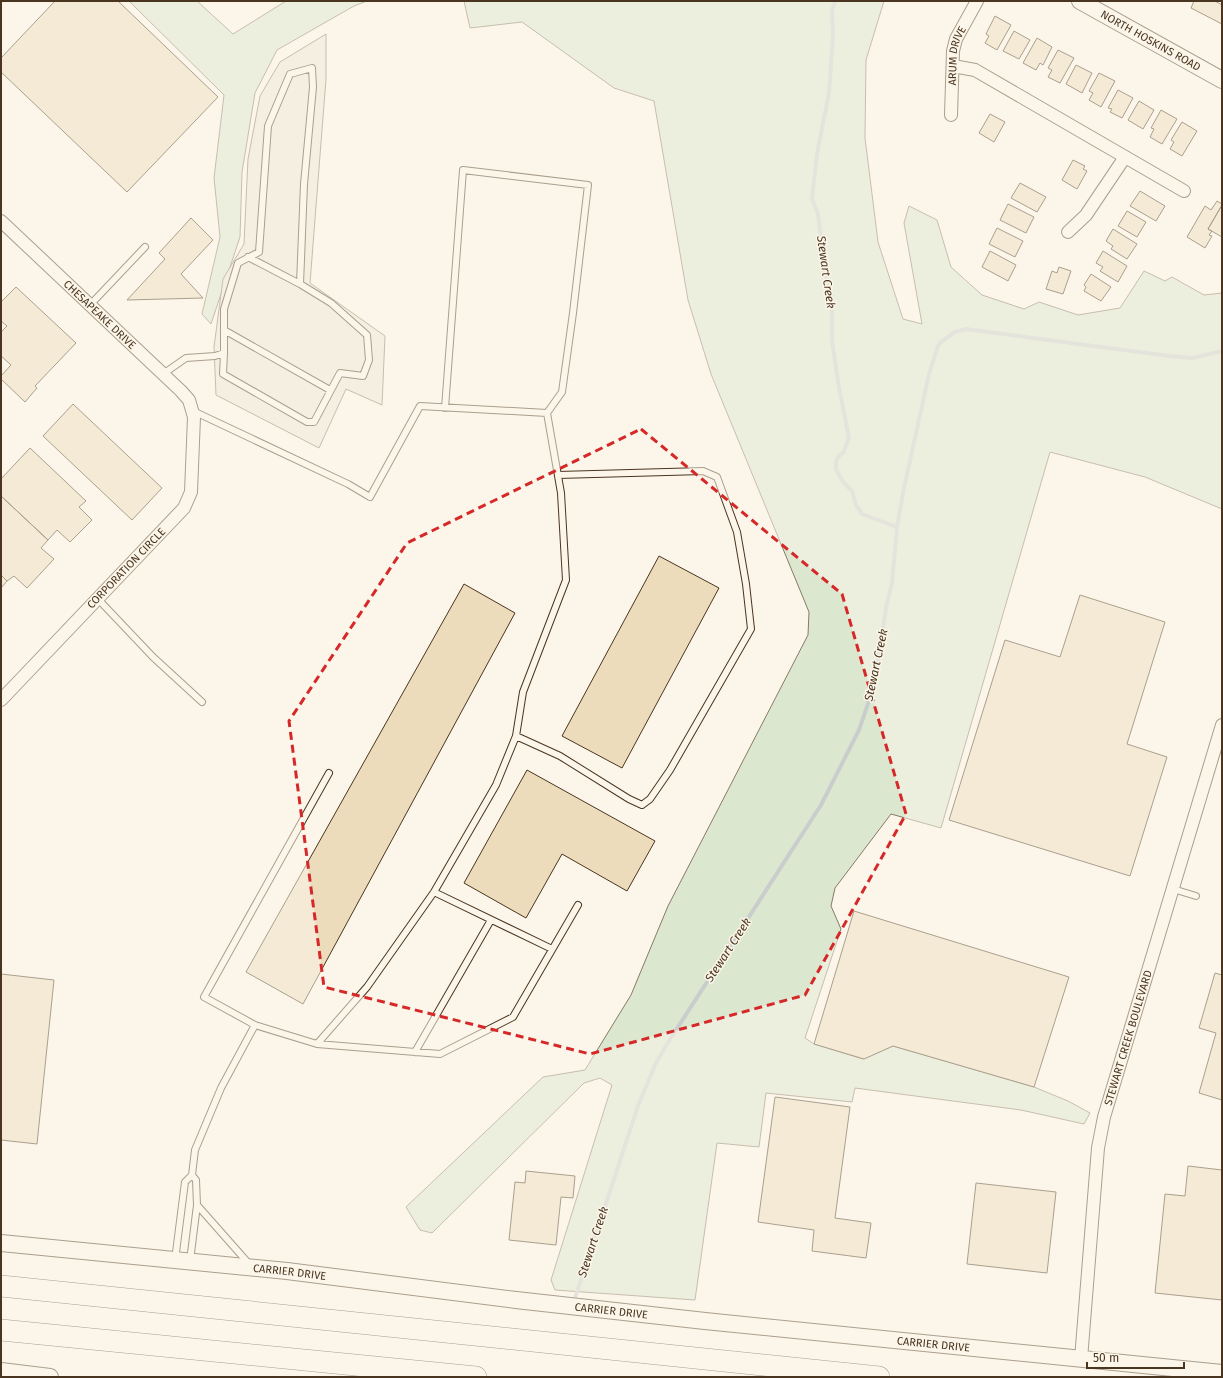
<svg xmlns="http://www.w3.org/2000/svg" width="1223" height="1378" font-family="'Fira Sans',sans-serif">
  <rect width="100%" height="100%" fill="#fbf6e9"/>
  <!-- green -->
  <path fill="#dce7d0" stroke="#887966" d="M129,1H197L233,34L286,1H367L354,6L277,50L255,93L242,172L240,237L211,324L202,314L220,237L214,178L224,95Z
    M464,1H884L866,60L865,138L878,242L903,319L922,324L904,223L909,206L937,220L951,267L982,295L1024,309L1039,302L1078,315L1120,308L1144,271L1165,281L1172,277L1204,295L1222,293V509L1145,477L1050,452L941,828L891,814L835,888L831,906L841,929L805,1038L814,1044L863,1059L893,1046L1034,1087L1068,1101L1090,1113L1084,1124L1021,1110L855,1088L852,1102L766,1093L759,1147L717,1143L695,1300L555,1290L551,1280L612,1085L600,1078L584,1083L432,1233L420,1230L406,1207L543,1077L585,1070L631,995L668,906L808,635L809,612L711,374L688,300L654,101L614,88L522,22L470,28Z"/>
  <!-- parking -->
  <path fill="#ede7d9" stroke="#887966" d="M326,34V79L310,283L385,336L382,405L346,389L319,448L216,395L214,347L223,279L244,244L248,159L260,96L280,62Z"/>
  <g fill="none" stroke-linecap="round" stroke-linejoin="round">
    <!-- stream -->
    <path stroke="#c9cecd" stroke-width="4" d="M835,1L832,11L833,37L829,93L817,154L812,199L818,214L825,274L827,285L832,296V341L839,388L849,438L843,453L839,456L836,461V469L843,482L852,491L856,505L862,514L897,527
      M575,1298L638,1106L655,1065L667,1044L821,805L859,730L872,692L877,667L886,608L892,583L897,527L904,488L929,374L938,346L941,342L955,332L966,329L1169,356L1192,358L1222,351"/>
  </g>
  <!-- building -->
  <path fill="#ecdcbc" stroke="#4a3520" d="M55,1H118L218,97L127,192L1,72V58Z
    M1194,1H1215L1222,5V24L1191,8Z
    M995,16L1011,25L997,50L985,43L989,36L986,34Z
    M1014,31L1030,40L1019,59L1003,51Z
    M1037,38L1052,47L1043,65L1040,63L1036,70L1023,63Z
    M1058,50L1074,58L1060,83L1048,77L1052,70L1048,68Z
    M1076,65L1092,73L1082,93L1066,84Z
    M1099,73L1115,81L1101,107L1089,100L1093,93L1089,91Z
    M1118,90L1133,98L1122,118L1110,112L1112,109L1108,108Z
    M1139,101L1154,110L1143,129L1128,120Z
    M1161,110L1177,119L1162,144L1150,137L1154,129L1151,128Z
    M990,114L1005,122L994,142L979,133Z
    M1182,122L1197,131L1182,156L1170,149L1174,142L1171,140Z
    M1073,160L1085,166L1083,169L1087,171L1077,189L1062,180Z
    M1020,183L1046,197L1037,212L1011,198Z
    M1140,191L1165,206L1156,221L1130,206Z
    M1217,201L1222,204V205L1208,229L1212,231L1209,235L1212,236L1205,248L1187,237L1205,206L1211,210Z
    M1008,204L1034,217L1026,233L1000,220Z
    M1222,205V237L1208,229Z
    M1127,211L1146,222L1137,237L1118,226Z
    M191,218L213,240L181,274L203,298L127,300L165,259L159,253Z
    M997,228L1023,241L1015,257L989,244Z
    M1113,229L1137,244L1127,259L1111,249L1113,246L1106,241Z
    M990,251L1016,265L1008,281L982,267Z
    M1103,251L1127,266L1118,282L1100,271L1103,267L1096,263Z
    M1059,267L1071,271L1063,294L1046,289L1052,271L1057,273Z
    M1091,274L1111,287L1101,301L1084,291L1086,287L1084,285Z
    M16,287L76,343L35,386L37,388L25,402L1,379V376L11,365L1,356V332L7,326L1,321V302Z
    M73,404L162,488L132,520L43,436Z
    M30,448L86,501L79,507L92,520L70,542L57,530L48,540L1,496V479Z
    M1,496L48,540L41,548L54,559L27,588L14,576L7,581L1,575Z
    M659,556L719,588L622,768L562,736Z
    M1,575L7,581L1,588Z
    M464,584L515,613L303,1004L246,972Z
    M1080,595L1165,622L1127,744L1167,757L1130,876L949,820L1005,640L1060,657Z
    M527,770L655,841L627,891L562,854L526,918L464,883Z
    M854,911L1069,977L1034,1087L893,1046L864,1059L814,1044Z
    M1215,973L1222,975V1100L1199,1093L1216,1033L1199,1028Z
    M1,974L54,980L37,1144L1,1140Z
    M775,1097L850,1107L835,1218L871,1223L866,1258L812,1251L814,1230L758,1222Z
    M1188,1166L1222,1170V1300L1155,1293L1165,1194L1185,1196Z
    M526,1171L575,1176L573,1198L561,1197L556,1245L509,1240L515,1182L525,1183Z
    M976,1183L1056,1192L1047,1273L967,1264Z"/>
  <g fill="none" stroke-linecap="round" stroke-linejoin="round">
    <!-- lane casing -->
    <g stroke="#4a3520" stroke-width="8">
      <path id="lane" d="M248,257L300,284
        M90,305L145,247
        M224,330L330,390
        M163,374L186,358L215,356L224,353V309L238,263L259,252L268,126L290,74L312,68L313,87L304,184L300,284L331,303L367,335L369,360L363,376L340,373L314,422H307L223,374L224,353
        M445,408L463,170L588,185L573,313L562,392L547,413
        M97,598L153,657L202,702
        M516,736L560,756L629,799L642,805L650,799L670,770L751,629L746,584L737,532L717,477L703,471L558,475
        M1173,889L1196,896
        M434,892L552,949
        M255,1025L204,997L329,773
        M317,1044L440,1054L513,1017L578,905
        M415,1052L491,920
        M192,1175L195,1150L221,1088L255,1025L317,1044L367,987L434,892L496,785L516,736L523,692L566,580L561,493L547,413L420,406L370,497L348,484L193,411
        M175,1260L185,1182L192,1175L196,1180L197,1205L250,1265
        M190,1261L197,1205"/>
    </g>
    <!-- street casing -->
    <g stroke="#4a3520" stroke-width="14">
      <g id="street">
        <path d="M953,66L975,70L1184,191"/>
        <path id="s1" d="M951,115L953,51L956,39L977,1"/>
        <path id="s2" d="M1,221L181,391L189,400L194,417L191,492L184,508L1,700"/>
        <path d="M1068,232L1086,215L1125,157"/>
        <path id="s3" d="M1081,1359L1098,1148L1104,1117L1222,725"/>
      </g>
    </g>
    <!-- secondary casing -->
    <g stroke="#4a3520" stroke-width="18">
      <g id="secondary">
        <path id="s4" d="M1080,1L1222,80"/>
        <path id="s5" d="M1,1243L287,1271L516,1300L705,1321L1222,1373"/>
        <path d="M1,1371L50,1377"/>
      </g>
    </g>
    <!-- highway casing -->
    <g stroke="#4a3520" stroke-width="22">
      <path id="highway" d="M1,1286L879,1377
        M1,1330L476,1377"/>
    </g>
    <!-- lane -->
    <use href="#lane" stroke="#fbf6e9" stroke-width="6"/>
    <!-- street -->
    <use href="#street" stroke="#fbf6e9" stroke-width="12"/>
    <!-- secondary -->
    <use href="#secondary" stroke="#fbf6e9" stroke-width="16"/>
    <!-- highway -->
    <use href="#highway" stroke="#fbf6e9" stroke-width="21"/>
  </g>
  <!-- marked area -->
  <path d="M0 0H1223V1378H0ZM641,429L842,594L906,814L805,995L590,1054L324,987L289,721L407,543Z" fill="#fbf6e9" fill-opacity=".55" fill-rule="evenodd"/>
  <path fill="none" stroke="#d62828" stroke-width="3" stroke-dasharray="8 5" stroke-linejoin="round" d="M641,429L842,594L906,814L805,995L590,1054L324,987L289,721L407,543Z"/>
  <g text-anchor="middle" stroke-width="3" stroke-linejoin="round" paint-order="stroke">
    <!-- street labels -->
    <g font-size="11" fill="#4a3520" stroke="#fbf6e9">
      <text dy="4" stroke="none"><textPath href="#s4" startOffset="81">NORTH HOSKINS ROAD</textPath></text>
      <text dy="4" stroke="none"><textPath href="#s1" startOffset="60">ARUM DRIVE</textPath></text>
      <text dy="4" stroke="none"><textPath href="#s2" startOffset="136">CHESAPEAKE DRIVE</textPath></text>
      <text transform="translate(126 568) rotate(-46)" y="4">CORPORATION CIRCLE</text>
      <text dy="4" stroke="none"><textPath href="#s3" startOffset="326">STEWART CREEK BOULEVARD</textPath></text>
      <text dy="4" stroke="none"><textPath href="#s5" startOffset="290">CARRIER DRIVE</textPath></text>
      <text dy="4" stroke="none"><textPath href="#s5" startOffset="614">CARRIER DRIVE</textPath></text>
      <text dy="4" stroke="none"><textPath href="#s5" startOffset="938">CARRIER DRIVE</textPath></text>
    </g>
    <!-- water labels -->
    <g font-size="12" font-style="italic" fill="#4a3520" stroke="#fbf6e9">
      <text transform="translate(826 272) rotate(82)" y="4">Stewart Creek</text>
      <text transform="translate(876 665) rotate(-78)" y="4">Stewart Creek</text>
      <text transform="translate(728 950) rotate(-57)" y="4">Stewart Creek</text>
      <text transform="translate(593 1242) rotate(-72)" y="4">Stewart Creek</text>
    </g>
  </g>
  <!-- border -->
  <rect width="1223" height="1378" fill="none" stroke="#4a3520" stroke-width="4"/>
  <!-- scale -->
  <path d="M1087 1362v6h97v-6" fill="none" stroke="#4a3520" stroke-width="2"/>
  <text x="1093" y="1362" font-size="12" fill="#4a3520" stroke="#fbf6e9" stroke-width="3" paint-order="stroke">50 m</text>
</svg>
